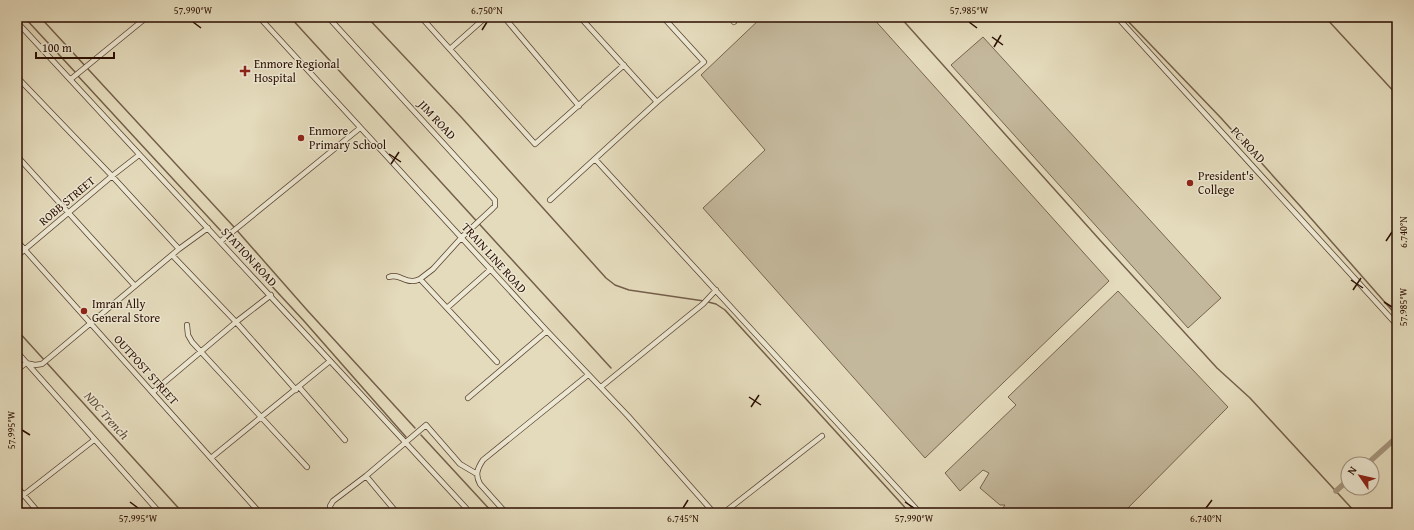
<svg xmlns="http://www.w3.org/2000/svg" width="1414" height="530" font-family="'Gentium Book Plus',serif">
  <rect width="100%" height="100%" fill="#e4dbbc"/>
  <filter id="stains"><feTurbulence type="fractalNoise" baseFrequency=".005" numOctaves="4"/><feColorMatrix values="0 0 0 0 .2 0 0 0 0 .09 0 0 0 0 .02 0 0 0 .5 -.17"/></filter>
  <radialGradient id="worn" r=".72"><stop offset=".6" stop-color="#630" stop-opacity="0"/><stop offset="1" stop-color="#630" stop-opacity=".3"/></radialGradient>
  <!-- green -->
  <path fill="#c4b89c" stroke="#77634e" d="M762,17H872L1109,281L925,458L703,208L765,150L701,75Z
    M983,37L1221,298L1188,328L951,65Z
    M1118,291L1228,407L1123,513H999L1005,505H1000L980,488L989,473L983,470L960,491L945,473L1016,405L1008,397Z"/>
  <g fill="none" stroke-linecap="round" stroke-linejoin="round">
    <!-- stream -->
    <path stroke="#745f4a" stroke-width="1.5" d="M24,17L76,73
      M40,17L234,227L307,310L415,428
      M290,17L611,368
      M367,17L462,118L606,278L615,285L629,290L704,301
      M900,17L1099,239L1217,368L1250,398L1356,513
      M1124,17L1221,118L1301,207L1397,316
      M1325,17L1397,95
      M78,76L304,321L406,437
      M708,302L716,304L725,310L910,513
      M17,330L183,513
      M421,435L493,513"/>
    <!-- canal -->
    <path stroke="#a5957c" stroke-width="5.5" d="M1367,464L1397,437
      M1336,491L1348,480"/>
    <!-- street casing -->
    <g stroke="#58412f" stroke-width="6">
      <path id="street" d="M259,17L547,331L628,416L714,513
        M328,17L495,200V206L493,208L462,237L433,269L420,279
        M421,17L535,144L624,65
        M504,17L579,106
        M580,17L657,102
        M730,17L734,22
        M1117,17L1397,325
        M17,22L466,508
        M450,49L486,17
        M17,77L112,176L179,249
        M71,79L147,17
        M17,156L135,286
        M595,159L920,513
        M550,200L657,102L704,62L663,17
        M17,241L260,513
        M221,241L360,128
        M172,255L236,322L296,390
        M17,256L112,176L139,155
        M389,277C398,273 404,282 413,281C415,281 418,280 420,279L497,362
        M447,308L491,269
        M187,325L188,335L192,342L307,467
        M17,352L160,513
        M17,370L26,363L35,365L42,364L179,249L208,228
        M299,387L345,440
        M601,387L703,304L716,290
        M153,392L236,322L271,295
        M468,398L547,331
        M211,458L330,361
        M366,476L397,513
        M17,487L39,513
        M17,500L94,440
        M331,513L330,506L333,501L366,476L426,425L460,464L477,474
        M506,513L480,484C475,475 477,469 483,460L588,375
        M721,513L726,511L822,436
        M872,513L879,512L882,513"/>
    </g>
    <!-- street -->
    <use href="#street" stroke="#ede8d3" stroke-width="4.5"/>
  </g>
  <!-- ticks -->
  <path fill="none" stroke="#2a0e00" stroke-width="1.5" d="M193,22L201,28M969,22L977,28M482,30L487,22M992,37L1003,45M994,47L1001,35M389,154L401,162M391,164L399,152M1386,241L1392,232M1351,280L1363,288M1353,290L1361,278M1384,302L1392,307M749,397L761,405M751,407L759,395M22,430L30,435M130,502L138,508M905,502L914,508M683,508L688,500M1206,508L1212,500"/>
  <!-- markers -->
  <g fill="#8f2418" stroke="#ede8d3" stroke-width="1.5">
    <path d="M243 65h4v4h4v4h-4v4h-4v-4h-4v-4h4z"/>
    <circle cx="301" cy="138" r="4"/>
    <circle cx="1190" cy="183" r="4"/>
    <circle cx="84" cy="311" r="4"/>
  </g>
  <g text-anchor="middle" stroke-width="3" stroke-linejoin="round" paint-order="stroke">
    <!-- poi labels -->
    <g font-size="12" fill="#2a0e00" stroke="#ede8d3" text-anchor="start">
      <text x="254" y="68">Enmore Regional<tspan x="254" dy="14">Hospital</tspan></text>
      <text x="309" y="135">Enmore<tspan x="309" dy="14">Primary School</tspan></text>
      <text x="1198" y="180">President's<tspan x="1198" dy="14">College</tspan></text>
      <text x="92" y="308">Imran Ally<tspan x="92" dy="14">General Store</tspan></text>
    </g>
    <!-- street labels -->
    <g font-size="12" fill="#2a0e00" stroke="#ede8d3">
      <text transform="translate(437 120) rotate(47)" y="4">JIM ROAD</text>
      <text transform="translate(1248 145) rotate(48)" y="4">PC ROAD</text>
      <text transform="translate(67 201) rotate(-40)" y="4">ROBB STREET</text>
      <text transform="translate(249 257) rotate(47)" y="4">STATION ROAD</text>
      <text transform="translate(494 258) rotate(48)" y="4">TRAIN LINE ROAD</text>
      <text transform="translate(146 370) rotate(48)" y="4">OUTPOST STREET</text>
    </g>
    <!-- water labels -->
    <g font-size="13" font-style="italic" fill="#614b38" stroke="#ede8d3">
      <text transform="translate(107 415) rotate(48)" y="5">NDC Trench</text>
    </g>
  </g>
  <!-- margin -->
  <rect width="1414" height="530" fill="none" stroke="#e4dbbc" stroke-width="44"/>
  <!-- north arrow -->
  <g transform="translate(1360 476) rotate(304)"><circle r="19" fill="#ede8d3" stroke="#9f917f"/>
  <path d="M0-3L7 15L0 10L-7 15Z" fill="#8f2418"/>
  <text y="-6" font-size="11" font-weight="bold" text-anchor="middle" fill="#2a0e00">N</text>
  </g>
  <!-- scale -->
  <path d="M36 52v6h78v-6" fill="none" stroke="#2a0e00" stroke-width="2"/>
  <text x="42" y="52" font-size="12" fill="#2a0e00" stroke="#ede8d3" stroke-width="3" paint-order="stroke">100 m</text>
  <rect x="22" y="22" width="1370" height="486" fill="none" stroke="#2a0e00" stroke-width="1.5"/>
  <g font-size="10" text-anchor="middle" fill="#2a0e00">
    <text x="193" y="14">57.990°W</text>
    <text x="487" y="14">6.750°N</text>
    <text x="969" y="14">57.985°W</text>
    <text transform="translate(1403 232) rotate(-90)" y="4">6.740°N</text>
    <text transform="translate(1403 307) rotate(-90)" y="4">57.985°W</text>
    <text transform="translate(11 430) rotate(-90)" y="4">57.995°W</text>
    <text x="138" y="522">57.995°W</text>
    <text x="683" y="522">6.745°N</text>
    <text x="914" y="522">57.990°W</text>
    <text x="1206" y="522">6.740°N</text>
  </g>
  <rect width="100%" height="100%" filter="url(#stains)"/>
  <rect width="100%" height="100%" fill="url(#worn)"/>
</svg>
